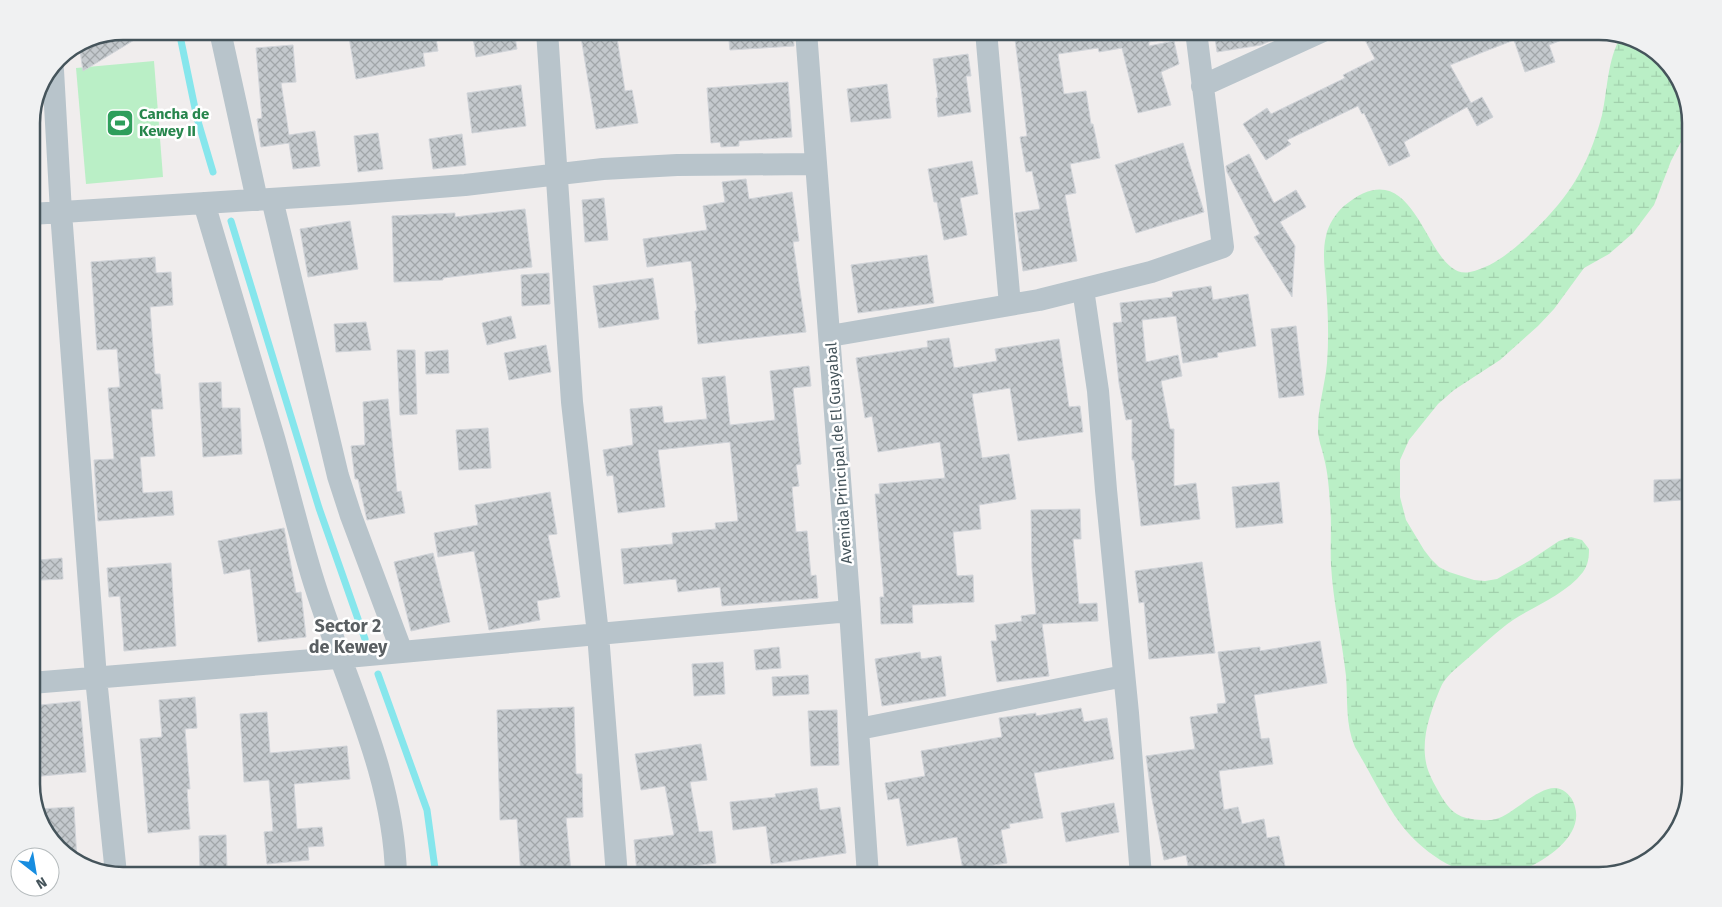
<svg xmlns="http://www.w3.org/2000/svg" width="1722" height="907" font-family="'Fira Sans',sans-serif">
  <defs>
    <pattern id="wetland-marsh" width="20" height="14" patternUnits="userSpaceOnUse" patternTransform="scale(1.25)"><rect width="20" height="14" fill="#baefc6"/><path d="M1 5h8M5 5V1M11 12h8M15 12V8" fill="none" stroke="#a1cfac"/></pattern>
    <pattern id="building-cross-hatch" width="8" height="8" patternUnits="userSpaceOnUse" patternTransform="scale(1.25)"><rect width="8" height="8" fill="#c4c9cd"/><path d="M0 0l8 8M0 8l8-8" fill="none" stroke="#a1a6a9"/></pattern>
  </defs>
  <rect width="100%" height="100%" fill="#f0eded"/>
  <!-- wetland -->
  <path fill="url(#wetland-marsh)" d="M1621,36L1640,41L1675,72L1691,117V129L1681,142L1671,161L1654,205L1633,233L1609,254L1584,268L1554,309L1538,326L1500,360L1454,390L1438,404L1409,440L1400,460V497L1406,520L1424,550L1431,559L1439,567L1449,572L1474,580L1485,581L1497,579L1529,561L1559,541L1571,537L1582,540L1589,549C1589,558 1588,565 1583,572C1566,594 1536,605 1513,620C1497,631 1482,646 1467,659C1457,668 1445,676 1440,689C1430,713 1420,740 1427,767C1430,777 1436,787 1441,796C1449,809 1456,817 1472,819C1478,820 1489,821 1496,819C1513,815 1542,782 1560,789C1568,792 1573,799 1575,807C1585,840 1532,871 1504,875C1465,882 1423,854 1400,823C1383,800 1370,772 1355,747C1345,724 1348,700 1346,676C1342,639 1333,602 1331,565C1330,545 1332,524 1330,504C1329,489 1328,473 1324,458C1322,448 1318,440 1318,429C1318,406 1325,385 1327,363C1329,338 1328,312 1326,286C1325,270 1322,253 1326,236C1328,225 1336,213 1344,206C1420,143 1424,282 1470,272C1492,267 1508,254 1525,239C1566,202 1588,169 1602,115C1608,88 1607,61 1621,36Z"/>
  <!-- pitch -->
  <path fill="#baefc6" d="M154,61L163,177L86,184L76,68Z"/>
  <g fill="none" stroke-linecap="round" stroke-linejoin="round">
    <!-- stream -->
    <path stroke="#86e6ec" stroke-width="7" d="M179,31L197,118L213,172
      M231,221L319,508L365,639
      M378,674L427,810L436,876"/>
  </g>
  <!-- building -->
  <path fill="url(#building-cross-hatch)" stroke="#d1d4d9" d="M123,31H149L83,71L79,44L88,38Z
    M348,31H435L438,51L423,53L425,66L356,79Z
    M472,31H514L517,49L476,57Z
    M580,31H616L625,91L632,90L638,123L596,129Z
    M728,31H793L794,46L730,50Z
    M1014,31H1159L1160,40L1149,42V46L1174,41L1179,64L1161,72L1171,105L1138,113L1122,48L1099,52L1098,48L1058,54L1064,94L1086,91L1091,124H1093L1100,158L1070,164L1076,193L1065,195L1077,261L1023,271L1015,213L1040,209L1032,171L1026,172L1020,137L1027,136Z
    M1214,31H1278L1279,37L1261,45L1217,52Z
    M1377,31H1582V32L1549,45L1555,62L1525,72L1514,40L1450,65L1471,103L1482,97L1493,117L1477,126L1467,107L1404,142L1410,156L1389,166L1364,113L1362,114L1358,106L1287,140L1291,144L1266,160L1243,124L1267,108L1271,114L1345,78L1343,75L1375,59L1364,38Z
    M293,45L296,82L281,83L289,135L315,131L320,166L293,169L289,143L261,147L257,119L262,118L256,48Z
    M968,54L971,76H966L971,112L938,117L936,98H938L933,59Z
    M788,82L792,137L739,141V146L721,147L720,142L711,143L707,88Z
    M887,84L891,118L851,122L847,89Z
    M521,85L526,126L472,133L467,93Z
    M378,133L383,169L358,172L354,136Z
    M462,134L466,165L433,169L429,139Z
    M1183,143L1204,212L1136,233L1115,165Z
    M1249,154L1274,203L1296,190L1306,207L1280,222L1295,246L1292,297L1254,237L1260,234L1227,172L1226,166Z
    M972,161L978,194L960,198L967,235L944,240L937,202H934L928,169Z
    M746,179L749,199L792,192L799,241L793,242L806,332L698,344L695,311H697L691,261L647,267L643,239L707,230L703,206L725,202L722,182Z
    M604,198L608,240L585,242L582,200Z
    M525,209L532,267L443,278V280L394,282L392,216L455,213V217Z
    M350,221L358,269L308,277L300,229Z
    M927,255L934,303L858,313L851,265Z
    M155,257L156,273L171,272L173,305L150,307L155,374H160L163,409H151L155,456L140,457L143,493L172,491L174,515L98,521L94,460L114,459L108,388L120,387L117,349L97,350L91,262Z
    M549,273L550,304L522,306L521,275Z
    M653,278L659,319L599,328L593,286Z
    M1211,286L1213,300L1248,294L1256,346L1217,353L1218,357L1183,363L1176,316L1142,320L1146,362L1178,355L1182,376L1161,381L1170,429H1174V486L1196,483L1200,519L1141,526L1134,460H1132V419L1126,420L1119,383L1113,323L1122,322L1120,303L1173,297L1172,292Z
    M511,316L516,338L487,345L482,323Z
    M366,322L371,350L336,352L334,324Z
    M1296,326L1304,395L1279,398L1271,329Z
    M949,338L954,368L997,361L995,349L1059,339L1069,407L1080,406L1083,432L1018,441L1010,388L972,394L982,458L1009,454L1016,499L979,505L981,529L953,532L957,576L973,575L974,602L912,605L913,623L881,624L880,597H884L875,494H880L879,484L945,478L940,442L878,452L872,416L865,418L856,358L928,347L927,341Z
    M546,345L551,372L509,380L504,353Z
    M397,350H415L417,414L400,415Z
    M448,350L449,373L426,374L425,352Z
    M809,366L811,386L793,388L801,464L796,465L799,486L792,487L796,532L807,531L811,576L816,575L818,598L722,606L720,587L678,592L676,579L624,584L621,549L673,544L672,533L716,529L715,523L738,521L730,442L658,450L665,507L618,513L613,475L607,476L603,450L633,445L630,409L662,406L664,423L707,419L702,378L725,376L730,425L775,420L770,371Z
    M221,382L222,408H240L242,454L203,457L199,383Z
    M388,399L397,492L401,491L405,513L367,520L358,479H355L351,446L365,445L363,402Z
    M488,428L491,468L459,470L456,430Z
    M1681,479V500L1654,502V480Z
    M1279,482L1283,523L1236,528L1232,487Z
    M550,492L557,534L548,535L560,597L537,601L540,620L489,630L474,551L438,557L434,533L478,525L475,505Z
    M1080,509L1081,539H1073L1079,604L1097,603L1098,621L1042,624L1049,676L997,682L991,641H997L995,625L1022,621L1021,616L1036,614L1032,569L1031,510Z
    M284,528L296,593L301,592L306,637L258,642L250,569L224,574L218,541Z
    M433,553L450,622L411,631L394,562Z
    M62,558L63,579L41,580L39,560Z
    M1202,562L1215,653L1149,659L1144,602L1139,603L1135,571Z
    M171,563L176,646L124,651L120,596L109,597L107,568Z
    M1320,641L1327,683L1254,695L1261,739L1269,738L1273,764L1219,771L1224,810L1238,807L1242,824L1264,819L1267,838L1279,836L1287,876H1190L1186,855L1164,860L1152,799L1146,756L1195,749L1190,717L1218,713L1217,704L1226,703L1218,652L1260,647V651Z
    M779,647L781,668L756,670L754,650Z
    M920,652L921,659L941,656L946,696L882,706L875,659Z
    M723,662L725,694L694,696L692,664Z
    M808,675L809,694L773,696L772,677Z
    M195,697L197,728L185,729L190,789H187L190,829L148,833L140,739L162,737L159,700Z
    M80,701L86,772L31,777V706Z
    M574,707L576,774H582L583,817L566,818L571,872L521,876L517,819L500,820L497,710Z
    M1081,708L1084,722L1107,718L1114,759L1034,773L1043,818L1009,824L1010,828L1001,830L1007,863L963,870L957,837L907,846L899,798L888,800L885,783L925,776L921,751L1002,737L999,718L1036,713V716Z
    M837,710L839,765L811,766L808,711Z
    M267,712L270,753L347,746L350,779L294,784L297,829L322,827L324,846L308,847L309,860L267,864L264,832L273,831L269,780L244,782L240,714Z
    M701,744L707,780L690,782L699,832L712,831L716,863L637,873L634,840L674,835L665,786L641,790L635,754Z
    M817,788L820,810L840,807L846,853L771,864L766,826L733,830L730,802L776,797L775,794Z
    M1114,803L1119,832L1066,842L1061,813Z
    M74,807L77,862L47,835L38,809Z
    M226,835L227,869L200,870L199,836Z"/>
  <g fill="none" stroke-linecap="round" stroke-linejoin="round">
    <!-- minor -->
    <path stroke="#b8c4cb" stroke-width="22" d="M220,31L257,200
      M547,31L572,402L598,634L617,876
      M806,31L850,611L868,876
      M986,31L1010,305
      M53,70L61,212L96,678L116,874
      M1202,86L1323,31
      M272,199L338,476L351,516L402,652
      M204,203C227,281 251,359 274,438C287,484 298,530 312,576C342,675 394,771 396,876
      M31,214L348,194L465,185L603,169L677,165L816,164
      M1083,289L1098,391L1106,490L1128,713L1141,876
      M830,336L1039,300L1151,272L1223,247L1196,31
      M31,683L325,659L850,611
      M859,729L1124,676"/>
  </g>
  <!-- icons -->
  <defs>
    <g id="stadium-square" transform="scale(1.4375)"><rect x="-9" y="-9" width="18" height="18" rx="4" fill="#2e9e5b" stroke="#fff"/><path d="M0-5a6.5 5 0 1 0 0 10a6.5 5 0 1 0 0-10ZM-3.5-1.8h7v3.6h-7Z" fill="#fff"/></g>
  </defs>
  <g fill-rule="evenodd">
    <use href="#stadium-square" x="120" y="123"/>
  </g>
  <g text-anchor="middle" stroke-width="5" stroke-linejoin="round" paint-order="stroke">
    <!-- leisure labels -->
    <g font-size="15" font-weight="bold" fill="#27864d" stroke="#fff" text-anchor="start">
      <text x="139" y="119">Cancha de<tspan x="139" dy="17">Kewey II</tspan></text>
    </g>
    <!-- street labels -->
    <g font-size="15" fill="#45545b" stroke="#fff">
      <text transform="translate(839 453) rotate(-94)" y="5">Avenida Principal de El Guayabal</text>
    </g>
    <!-- quarter labels -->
    <g font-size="18" font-weight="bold" fill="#5a5f62" stroke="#fff">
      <text x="348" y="632">Sector 2<tspan x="348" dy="21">de Kewey</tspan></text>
    </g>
  </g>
  <!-- crop -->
  <path d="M0 0H1722V907H0ZM123 40H1599A83 83 0 0 1 1682 123V784A83 83 0 0 1 1599 867H123A83 83 0 0 1 40 784V123A83 83 0 0 1 123 40Z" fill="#f0f1f2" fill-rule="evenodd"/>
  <path fill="none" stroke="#45545b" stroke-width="2.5" d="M123 40H1599A83 83 0 0 1 1682 123V784A83 83 0 0 1 1599 867H123A83 83 0 0 1 40 784V123A83 83 0 0 1 123 40Z"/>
  <!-- north arrow -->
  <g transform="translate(35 872) rotate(149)"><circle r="24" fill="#ffffff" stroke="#b5bbbd"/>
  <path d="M0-4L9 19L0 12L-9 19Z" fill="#178de0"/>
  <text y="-8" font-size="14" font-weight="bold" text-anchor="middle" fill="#45545b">N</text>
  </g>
</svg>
